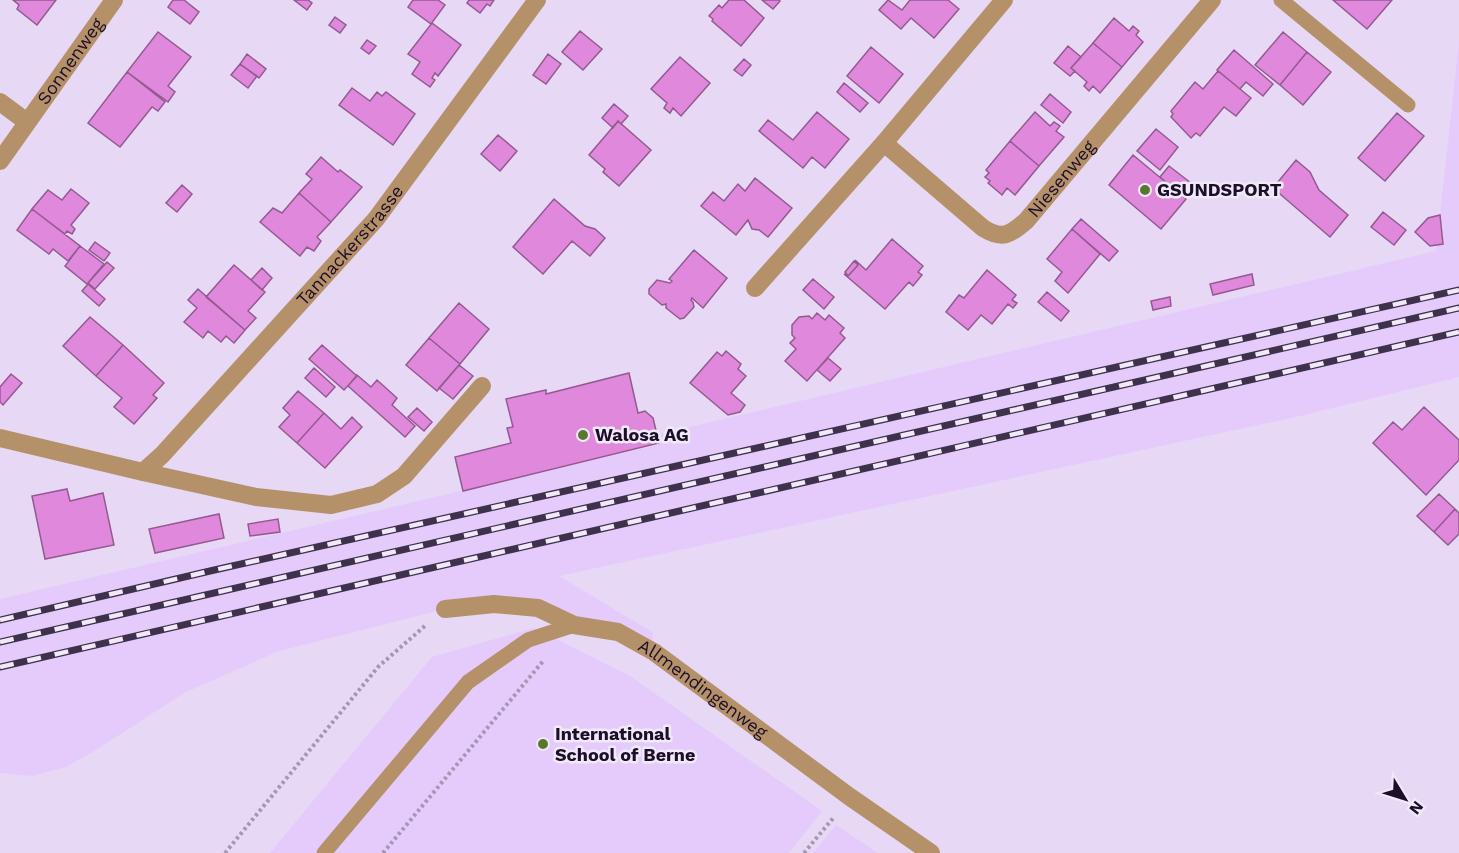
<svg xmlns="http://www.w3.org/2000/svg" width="1459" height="853" font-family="'Work Sans',sans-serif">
  <rect width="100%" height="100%" fill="#e7d8f5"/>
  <!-- built -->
  <path fill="#e4cbfb" d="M1459,43V377L1300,416L559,576L652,632L654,652L538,608L445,609L279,651L184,693L96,750L66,767L32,776L0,773V599L657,445L660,434L1436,251Z
    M534,628L630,676L822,811L789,853H270L432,657Z
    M836,825L878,853H813Z"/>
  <!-- building -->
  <path fill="#e088dc" stroke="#935a91" stroke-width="1.5" d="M13,0H56L37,25L17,9L19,5Z
    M173,0H184L199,12L190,24L168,7Z
    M294,0H308L312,3L307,10Z
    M413,0H438L445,5L431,24L408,7Z
    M469,0H494L490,6L487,4L480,13L467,3Z
    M729,0H744L764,18L741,46L712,21L713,19L709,16L719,5L722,8Z
    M762,0H779L780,1L773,9Z
    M888,0L902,10L910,0H948L959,9L934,38L911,18L901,29L879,10Z
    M1333,0H1392L1367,29Z
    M335,17L346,25L340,33L329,25Z
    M1114,18L1129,31L1133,26L1139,31L1136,35L1143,42L1122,67L1093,43Z
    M432,23L461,45L438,76L435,73L432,78L435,80L430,87L412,74L420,62L408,54Z
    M580,31L602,49L583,70L562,52Z
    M158,32L191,57L168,86L175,92L168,102L127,72Z
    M1283,32L1307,52L1280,85L1255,65Z
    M367,40L376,46L369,54L361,48Z
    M1093,43L1122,67L1100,93L1093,86L1089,91L1084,86L1087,82L1071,68Z
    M1068,46L1081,57L1071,68L1075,71L1070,76L1054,63Z
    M871,47L903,74L879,103L847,76Z
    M1234,50L1273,84L1263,96L1246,82L1240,89L1217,70Z
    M1307,52L1331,72L1303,105L1280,85Z
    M247,54L266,69L259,78L240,64Z
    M548,54L561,64L546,84L533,75Z
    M680,57L710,83L681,116L673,108L670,113L664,108L667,103L651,89Z
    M744,59L751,65L742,76L734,70Z
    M240,64L257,76L248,88L231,75Z
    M1218,71L1251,98L1236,116L1224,107L1200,136L1196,133L1191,138L1171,117L1173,114L1171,111L1195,82L1203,89Z
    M127,72L165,102L158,111L152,107L120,147L88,123Z
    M844,83L868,103L860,112L837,92Z
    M352,88L370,101L377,92L382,96L386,92L415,114L393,145L339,105Z
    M1050,94L1071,112L1063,123L1041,105Z
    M614,104L628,116L621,124L618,121L613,128L602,118Z
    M817,112L849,139L825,168L812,157L803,168L759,131L768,120L793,140Z
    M1035,112L1050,126L1054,122L1060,126L1056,131L1064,137L1039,166L1010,141Z
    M1397,113L1424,136L1385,181L1358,158Z
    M618,121L651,150L619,186L603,172L605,169L589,155Z
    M1156,129L1178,147L1160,170L1137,151Z
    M498,135L517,151L500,171L481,154Z
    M1010,141L1039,166L1015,195L1007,188L1002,195L988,183L990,181L985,177L989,173L986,170Z
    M1133,155L1186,199L1161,229L1109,185Z
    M321,157L338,172L340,170L362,187L331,222L299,193L312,179L306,174Z
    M1296,160L1310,172L1319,190L1348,215L1330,237L1273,188Z
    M1169,166L1191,183L1181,195L1160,177Z
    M755,178L792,208L768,237L759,230L752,229L748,220L736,235L701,206L713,192L724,201L738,184L745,191Z
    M182,185L192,194L177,212L166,203Z
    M71,189L89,203L71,225L75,229L72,234L67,231L65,234L32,209L48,190L62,200Z
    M299,193L331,222L317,237L321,241L314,251L307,247L300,256L260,222L273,208L282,213Z
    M554,199L585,226L595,229L605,238L590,256L572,241L543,274L513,247Z
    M32,209L80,246L68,261L53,249L49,254L17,230Z
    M1383,212L1406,230L1394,245L1371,227Z
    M1440,215L1443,244L1430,246L1415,232L1428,218Z
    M1081,219L1118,251L1109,261L1072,229Z
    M1072,229L1100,254L1068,293L1055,281L1062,272L1047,259Z
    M892,239L923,266L918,272L922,275L913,286L909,282L885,309L844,274L848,276L858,265L855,260L866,270Z
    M95,242L110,253L104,261L89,250Z
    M80,246L104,264L87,284L65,266Z
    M694,250L727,278L703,308L692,298L691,300L693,302L694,307L684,318L680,319L666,308V304L662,305L649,294V289L657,280L670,283L672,281L669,279Z
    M854,261L858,265L848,276L845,272Z
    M107,262L114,268L95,289L88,283Z
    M234,265L265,292L248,311L256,318L245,330L206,297Z
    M262,268L272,278L262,290L251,280Z
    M987,270L1016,295L1012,300L1017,303L1013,308L1008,304L992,324L981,315L968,330L946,312L959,295L964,298Z
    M1252,274L1254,285L1213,295L1210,284Z
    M813,279L834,297L824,309L803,290Z
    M88,284L105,299L99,306L82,291Z
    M198,289L245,330L234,343L226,336L221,342L208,331L203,338L184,322L197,308L188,300Z
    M1047,292L1069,311L1061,321L1038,302Z
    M1170,297L1171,306L1153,310L1151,301Z
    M459,303L489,329L460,364L429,338Z
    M817,313L825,320L829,315L844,328L840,333L845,338L807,381L785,361L796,349L790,343L795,338L792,335V325L799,317L809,316L812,319Z
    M90,317L123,345L96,376L63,346Z
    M429,338L460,364L437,391L406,365Z
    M123,345L164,383L153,395L157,398L134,424L114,407L122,398L96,376Z
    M322,345L357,376L344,390L309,359Z
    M726,351L741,364L738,369L746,376L731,393L745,405L740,412L728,415L690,383L717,352L722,356Z
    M828,358L841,369L830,381L817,370Z
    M459,365L473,376L453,399L439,388Z
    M314,368L335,387L326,397L305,378Z
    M629,373L638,413L645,411L653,418L659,443L463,491L455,457L511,443L507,428L513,427L506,399L546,390V394Z
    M11,374L22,383L3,405L0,402V387Z
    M357,375L371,387L377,380L397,398L392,405L415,426L405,437L348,386Z
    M298,391L324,413L297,443L279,427L290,415L283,408Z
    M1424,407L1459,440V460L1426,495L1373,443L1393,422L1402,430Z
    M417,408L432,422L424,431L408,417Z
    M324,413L341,429L352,417L362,427L325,468L297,443Z
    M67,489L70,501L103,493L114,545L45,559L32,496Z
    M1439,494L1455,509L1434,532L1417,516Z
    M1455,509L1459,513V534L1448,545L1434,532Z
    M219,514L224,538L155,553L149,529Z
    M278,519L280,532L250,536L248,524Z"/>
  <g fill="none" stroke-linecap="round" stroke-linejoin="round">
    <!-- path -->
    <path stroke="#a596b3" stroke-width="4" stroke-dasharray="3 3" stroke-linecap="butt" d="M225,853L378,667L426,625
      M383,853L544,660
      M804,853L834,817"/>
    <!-- lane -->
    <path stroke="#b5916a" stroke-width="15" d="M1281,0L1408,105
      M324,853L468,682L528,640L574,625"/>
    <!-- street -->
    <g stroke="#b5916a" stroke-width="18">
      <path d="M0,102L27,122"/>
      <path id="s1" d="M884,143L983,228C1002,240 1010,235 1026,221L1212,0"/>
      <path id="s2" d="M0,161L114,0"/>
      <path d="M755,288L884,143L1004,0"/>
      <path id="s3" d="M0,438L143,472L162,455L376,219L537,0"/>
      <path d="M143,472L256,497L331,505L377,494L404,476L482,386"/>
      <path id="s4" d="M445,609L494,604L538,608L574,625L618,632L654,652L850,797L931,853"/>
    </g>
    <!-- rail casing -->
    <g stroke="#3f304b" stroke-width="7">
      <path id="rail" d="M0,620L210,571L1459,290
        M0,642L1459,308
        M0,667L1459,332"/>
    </g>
    <!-- rail -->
    <use href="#rail" stroke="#f0e9f7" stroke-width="4.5" stroke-dasharray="14" stroke-linecap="butt"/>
  </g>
  <!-- markers -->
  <g fill="#59782e" stroke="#f0e9f7" stroke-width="2">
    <circle cx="1145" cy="190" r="6"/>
    <circle cx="583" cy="435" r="6"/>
    <circle cx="543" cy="744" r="6"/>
  </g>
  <g text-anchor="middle" stroke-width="5" stroke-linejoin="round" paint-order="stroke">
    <!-- street labels -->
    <g font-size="18" fill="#1d0e29" stroke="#f0e9f7">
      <text dy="6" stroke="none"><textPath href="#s2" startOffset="122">Sonnenweg</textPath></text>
      <text dy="6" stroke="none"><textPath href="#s1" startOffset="234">Niesenweg</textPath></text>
      <text dy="6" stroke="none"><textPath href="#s3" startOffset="454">Tannackerstrasse</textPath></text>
      <text dy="6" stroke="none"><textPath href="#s4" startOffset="280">Allmendingenweg</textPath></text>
    </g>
    <!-- poi labels -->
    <g font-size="18" font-weight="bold" fill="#1d0e29" stroke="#f0e9f7" text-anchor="start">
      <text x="1157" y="196">GSUNDSPORT</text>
      <text x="595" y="441">Walosa AG</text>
      <text x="555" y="740">International<tspan x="555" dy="21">School of Berne</tspan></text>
    </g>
  </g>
  <!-- north arrow -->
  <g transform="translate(1405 799) rotate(128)" stroke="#f0e9f7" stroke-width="4.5" paint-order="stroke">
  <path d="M0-4.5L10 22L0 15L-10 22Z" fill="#1d0e29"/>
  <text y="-9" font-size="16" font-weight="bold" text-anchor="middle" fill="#1d0e29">N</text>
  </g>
</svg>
